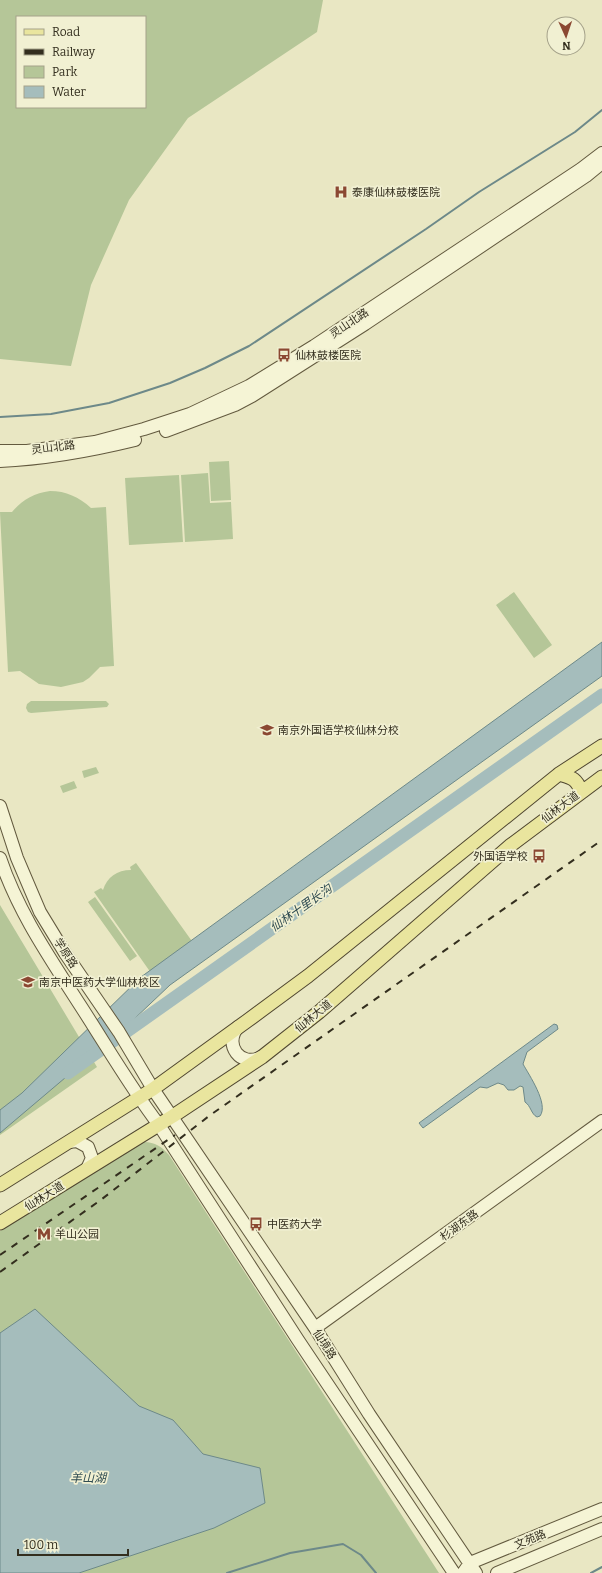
<svg xmlns="http://www.w3.org/2000/svg" width="602" height="1573" font-family="Bitter,'Noto Sans SC',serif">
  <rect width="100%" height="100%" fill="#e9e7c3"/>
  <!-- green -->
  <path fill="#b5c698" fill-rule="evenodd" d="M0,0H323L317,32L188,118L129,200L91,285L71,366L0,359ZM17,17H145V107H17Z
    M229,461L231,500L211,501L209,462Z
    M208,473L210,503L231,502L233,539L185,542L181,475Z
    M179,475L183,542L129,545L125,478Z
    M50,491C66,491 79,497 91,508L106,507L114,666L100,667L89,678L83,682L61,687L39,684L20,671L8,672L0,512H12C22,500 34,493 50,491Z
    M514,592L552,645L534,658L496,605Z
    M31,701H106L109,704L107,707L31,713L28,712L26,708L27,704Z
    M96,767L99,773L84,778L82,771Z
    M74,781L77,788L63,793L60,786Z
    M136,863L194,944L151,973L94,892L101,888L103,890C107,877 117,870 131,870L130,867Z
    M95,897L137,956L130,961L88,902Z
    M0,905L97,1067L0,1135Z
    M144,1142C155,1142 162,1147 169,1155L439,1573H0V1231L135,1144Z"/>
  <!-- water -->
  <path fill="#a5bdbc" stroke="#6d8989" d="M602,642V676L170,985L131,1022L0,1133V1110L22,1093L141,977Z
    M554,1024L557,1025L558,1029L527,1052L523,1064C529,1075 549,1104 540,1116L537,1117C531,1114 531,1106 525,1102L523,1087L520,1086L514,1090H508L504,1085L498,1083L487,1088L480,1087L423,1128L419,1123Z
    M35,1309L139,1406L173,1420L203,1454L260,1468L265,1503L214,1528L79,1573H0V1333Z"/>
  <g fill="none" stroke-linecap="round" stroke-linejoin="round">
    <!-- stream -->
    <path stroke="#6d8989" stroke-width="2" d="M0,417L51,414L109,403L170,383L205,368L249,346L426,229L479,192L575,132L602,110
      M227,1573L290,1553L343,1544L361,1555L376,1573
      M591,1573L602,1567"/>
    <!-- river -->
    <path stroke="#a5bdbc" stroke-width="13" d="M68,1073L602,695"/>
    <!-- secondary casing -->
    <g stroke="#635a3f" stroke-width="14">
      <path id="secondary" d="M166,431L235,405L252,396L365,324L586,176L602,163
        M0,451H27L58,447L95,442L144,429L190,414L249,386L314,346L581,169L602,153
        M0,461C46,459 90,451 135,440
        M0,806L17,858L40,912L65,953L119,1032L153,1089L315,1328L369,1414L476,1573
        M0,858C18,912 50,958 80,1005C106,1045 130,1087 159,1125L298,1340L454,1573
        M238,1027C223,1045 241,1068 261,1057
        M69,1142L77,1141L88,1147L92,1158L87,1169
        M315,1328L602,1121
        M463,1573L470,1563L602,1509
        M497,1573L602,1529"/>
    </g>
    <!-- primary casing -->
    <g stroke="#504730" stroke-width="15">
      <path id="primary" d="M559,774C572,778 576,778 581,791
        M0,1185L153,1089L247,1021L308,976L559,774L602,746
        M0,1223L173,1116L262,1057L319,1012L511,845L602,777"/>
    </g>
    <!-- secondary -->
    <use href="#secondary" stroke="#f5f4d5" stroke-width="12"/>
    <!-- primary -->
    <use href="#primary" stroke="#e9e59e" stroke-width="13"/>
    <!-- rail -->
    <path stroke="#332e1e" stroke-width="2" stroke-dasharray="7 7" stroke-linecap="butt" d="M0,1255L175,1135
      M0,1272L102,1199L209,1116L602,840"/>
  </g>
  <!-- icons -->
  <defs>
    <g id="hospital-bare" transform="scale(1.08)"><path d="M-5-5h3v3.5h4V-5h3V5h-3V1.5h-4V5h-3Z" fill="#8b4832" stroke="#f1f0d2" stroke-width="2.5" paint-order="stroke"/></g>
    <g id="bus-bare" transform="scale(1.08)"><path d="M-5-6H5V4H4V6H2V4H-2V6H-4V4H-5ZM-3.5-4V0h7V-4ZM-3.5 1.2v1.5H-2V1.2ZM2 1.2v1.5H3.5V1.2Z" fill="#8b4832" stroke="#f1f0d2" stroke-width="2.5" paint-order="stroke"/></g>
    <g id="school-bare" transform="scale(1.08)"><path d="M0-5L7-2L0 1L-7-2ZM-4 1L0 2.5L4 1V4Q0 6-4 4Z" fill="#8b4832" stroke="#f1f0d2" stroke-width="2.5" paint-order="stroke"/></g>
    <g id="university-bare" transform="scale(1.08)"><path d="M0-5L7-2L0 1L-7-2ZM-4 1L0 2.5L4 1V4Q0 6-4 4Z" fill="#8b4832" stroke="#f1f0d2" stroke-width="2.5" paint-order="stroke"/></g>
    <g id="metro-bare" transform="scale(1.08)"><path d="M-5.5 5V-5H-3L0 0L3-5H5.5V5H3V-.5L0 4L-3-.5V5Z" fill="#8b4832" stroke="#f1f0d2" stroke-width="2.5" paint-order="stroke"/></g>
  </defs>
  <g fill-rule="evenodd">
    <use href="#hospital-bare" x="341" y="192"/>
    <use href="#bus-bare" x="284" y="355"/>
    <use href="#school-bare" x="267" y="730"/>
    <use href="#bus-bare" x="539" y="856"/>
    <use href="#university-bare" x="28" y="982"/>
    <use href="#bus-bare" x="256" y="1224"/>
    <use href="#metro-bare" x="44" y="1234"/>
  </g>
  <g text-anchor="middle" stroke-width="3.5" stroke-linejoin="round" paint-order="stroke">
    <!-- poi labels -->
    <g font-size="11" fill="#332e1e" stroke="#f1f0d2" text-anchor="start">
      <text x="352" y="196">泰康仙林鼓楼医院</text>
      <text x="295" y="359">仙林鼓楼医院</text>
      <text x="278" y="734">南京外国语学校仙林分校</text>
      <text x="528" y="860" text-anchor="end">外国语学校</text>
      <text x="39" y="986">南京中医药大学仙林校区</text>
      <text x="267" y="1228">中医药大学</text>
      <text x="55" y="1238">羊山公园</text>
    </g>
    <!-- street labels -->
    <g font-size="11" fill="#332e1e" stroke="#f1f0d2">
      <text transform="translate(349 323) rotate(-34)" y="4">灵山北路</text>
      <text transform="translate(53 447) rotate(-7)" y="4">灵山北路</text>
      <text transform="translate(560 807) rotate(-37)" y="4">仙林大道</text>
      <text transform="translate(66 953) rotate(57)" y="4">学原路</text>
      <text transform="translate(313 1016) rotate(-39)" y="4">仙林大道</text>
      <text transform="translate(44 1196) rotate(-32)" y="4">仙林大道</text>
      <text transform="translate(459 1225) rotate(-36)" y="4">杉湖东路</text>
      <text transform="translate(325 1344) rotate(58)" y="4">仙境路</text>
      <text transform="translate(530 1539) rotate(-22)" y="4">文苑路</text>
    </g>
    <!-- water labels -->
    <g font-size="12" font-style="italic" fill="#2f4b51" stroke="#f1f0d2">
      <text transform="translate(301 908) rotate(-35)" y="4">仙林十里长沟</text>
      <text x="88" y="1482">羊山湖</text>
    </g>
  </g>
  <!-- legend -->
  <rect x="16" y="16" width="130" height="92" fill="#f1f0d2" stroke="#a5a28a"/>
  <rect x="24" y="29" width="20" height="6" fill="#e9e59e" stroke="#a5a28a"/>
  <text x="52" y="36" font-size="12" fill="#332e1e">Road</text>
  <rect x="24" y="49" width="20" height="6" fill="#332e1e" stroke="#a5a28a"/>
  <text x="52" y="56" font-size="12" fill="#332e1e">Railway</text>
  <rect x="24" y="66" width="20" height="12" fill="#b5c698" stroke="#a5a28a"/>
  <text x="52" y="76" font-size="12" fill="#332e1e">Park</text>
  <rect x="24" y="86" width="20" height="12" fill="#a5bdbc" stroke="#a5a28a"/>
  <text x="52" y="96" font-size="12" fill="#332e1e">Water</text>
  <!-- north arrow -->
  <g transform="translate(566 36) rotate(177)"><circle r="19" fill="#f1f0d2" stroke="#a5a28a"/>
  <path d="M0-3L7 15L0 10L-7 15Z" fill="#8b4832"/>
  <text y="-6" font-size="11" font-weight="bold" text-anchor="middle" fill="#332e1e">N</text>
  </g>
  <!-- scale -->
  <path d="M18 1549v6h110v-6" fill="none" stroke="#332e1e" stroke-width="2"/>
  <text x="24" y="1549" font-size="12" fill="#332e1e" stroke="#f1f0d2" stroke-width="3" paint-order="stroke">100 m</text>
</svg>
